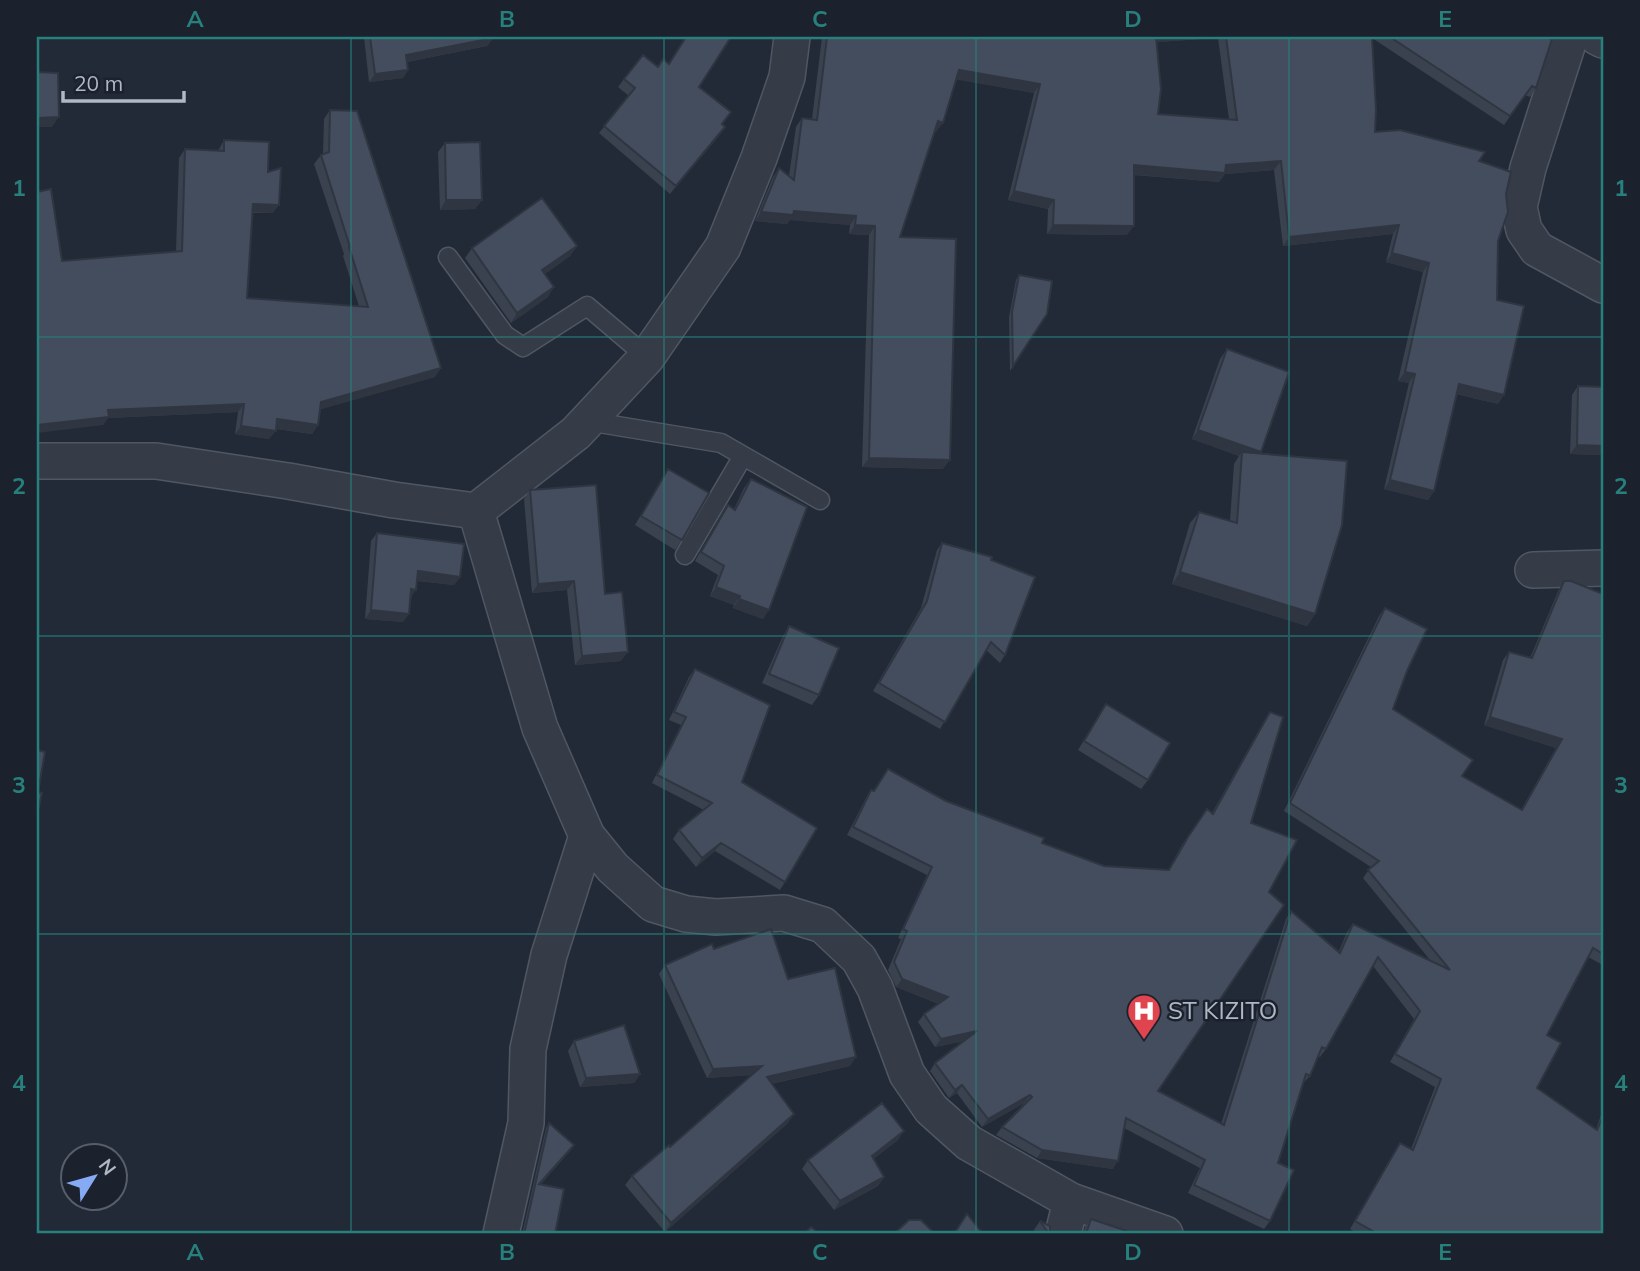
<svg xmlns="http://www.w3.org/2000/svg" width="1640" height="1271" font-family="Mulish,sans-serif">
  <rect width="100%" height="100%" fill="#222a38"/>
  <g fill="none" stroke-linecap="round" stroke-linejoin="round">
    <!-- service casing -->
    <g stroke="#505763" stroke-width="21">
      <path id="service" d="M448,257L505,335L523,347L587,306L647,357
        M587,421L721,443L820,500
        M685,555L743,456"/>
    </g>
    <!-- minor casing -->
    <g stroke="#505763" stroke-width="38">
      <path id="minor" d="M1570,37L1528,168L1519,207L1524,230L1537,249L1603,285
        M1597,37L1603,40
        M37,461H156L288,481L394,500L476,511L576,433L647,357L723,247L759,158L787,77L792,37
        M476,511L540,728L587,836L613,868L653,904L686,914L716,917L784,913L823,925L859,959L875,988L907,1074L931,1109L969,1143L1071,1201L1165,1234
        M1533,570L1603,568
        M501,1234L526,1123L528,1049L549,955L587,836
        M1063,1234L1071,1201"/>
    </g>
    <!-- service -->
    <use href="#service" stroke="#353c48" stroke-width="18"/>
    <!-- minor -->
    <use href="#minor" stroke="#353c48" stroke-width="35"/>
  </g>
  <!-- wall -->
  <path fill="#3a4250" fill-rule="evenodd" d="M364,37H492L493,38L487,46L407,62L408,70L403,78L369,82Z
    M822,37H1547L1536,88L1530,97L1525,95L1504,125L1372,38L1375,132L1479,161L1506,194L1498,241L1497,300L1498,404L1456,394L1434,491L1428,500L1384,489L1409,383L1398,381L1423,272L1386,262L1393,234L1283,246L1274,170L1225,174L1219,182L1134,175L1127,235L1047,234L1048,209L1008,200L1034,93L956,79L936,132L934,131L900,237L943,469L862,467L869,235L849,234L850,225L790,220L787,224L755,221L773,177L779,168L789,176L796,127L802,118L812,119ZM1218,38L1229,119L1158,114L1157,42Z
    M669,63L699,87L722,125L725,127L670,194L599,133L629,96L618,87L624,79Z
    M330,110L435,377L320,409L318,425L312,434L276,429L269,439L235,434L238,412L108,418L103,425L62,261L176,251L179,158L185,149L218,151L224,140L268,172L273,213H252L247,298L359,306L343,256L344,254L314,164L321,155L323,154L324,119Z
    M445,143L482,200L475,209L440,210L438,152Z
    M577,246L570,256L545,274L548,297L511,323L465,258L472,248Z
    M1019,275L1047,314L1010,371L1009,317L1016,280Z
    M1227,349L1260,454L1315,614L1307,626L1172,584L1190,523L1199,512L1230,521L1234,464L1239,456L1192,439L1220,359Z
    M1578,386L1603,387V455L1570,454L1572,395Z
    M668,469L682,540L675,550L635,525Z
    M751,479L763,619L733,608L734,605L710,596L718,575L695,561L722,514L728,505L734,509L744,488Z
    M530,490L605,594L621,661L575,665L567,590L532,593L524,499Z
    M377,533L460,577L454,585L417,581L403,622L365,619L371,541Z
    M942,543L991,560L1005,655L1000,663L986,650L940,729L873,691L921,608L937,550Z
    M1564,581L1603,594V965L1588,957L1547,1035L1537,1088L1596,1129L1603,1110V1234H1358L1350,1229L1400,1143L1411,1149L1435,1087L1390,1062L1414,1019L1373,966L1326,1049L1320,1057L1318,1056L1310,1076L1303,1083L1278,1163L1270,1221L1264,1229L1188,1193L1200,1168L1124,1128L1113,1169L1037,1158L996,1135L1002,1127L1024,1103L982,1127L957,1093L949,1098L930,1071L935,1063L964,1041L935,1047L918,1022L924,1014L939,1004L896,987L888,970L901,939L898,938L927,875L847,835L866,798L871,790L874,791L888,769L946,801L1042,843L1104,866L1168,870L1182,845L1207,809L1212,813L1265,720L1270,712L1158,1091L1221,1124L1286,919L1291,911L1339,951L1347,932L1353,924L1430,960L1363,878L1371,867L1284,811L1379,616L1385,608L1407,671L1393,709L1462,776L1521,810L1556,748L1484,725L1503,660L1509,652L1530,658L1559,589Z
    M789,626L819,695L812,705L762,683L783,636Z
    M695,669L742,782L785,882L780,890L715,851L696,867L673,839L679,830L704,810L652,783L681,725L669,720L689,677Z
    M1106,704L1148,780L1141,789L1078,750Z
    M714,949L788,979L850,1066L771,1084L788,1123L665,1232L625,1185L632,1176L670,1147L751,1075L707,1078L659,974L665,965Z
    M574,1041L640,1074L634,1083L580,1087L568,1051Z
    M549,1123L571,1150L540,1185L555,1234H522L546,1128Z
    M898,1140L873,1159L884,1177L878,1186L834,1210L802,1169L808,1160Z
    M1091,1219L1136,1234H1083L1085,1227Z
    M1040,1221L1050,1232L1052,1234H1037L1034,1230Z"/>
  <!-- shaded-wall -->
  <path fill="#2f3641" d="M37,37H95L37,38Z
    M1154,37H1219L1149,43Z
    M493,38L487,46L401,63L406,55Z
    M408,70L403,78L369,82L375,74Z
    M959,70L1040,84L1034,93L953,79Z
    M59,117L52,127H37V118Z
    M938,121L943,123L936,132L931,130Z
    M725,127L720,135L670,194L676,186Z
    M1281,161L1274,170L1225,174L1219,182L1127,174L1134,165H1226Z
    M1014,191L1054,200L1048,209L1008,200Z
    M446,200H482L475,209L440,210Z
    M253,204L279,205L273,213L247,212Z
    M794,211L856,216L850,225L790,220L787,224L755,221L761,212Z
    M855,225L875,226L869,235L849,234Z
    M1053,225L1134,226L1127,235L1047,234Z
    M1399,225L1393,234L1283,246L1289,237Z
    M577,246L570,256L536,280L542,270Z
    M1392,253L1429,263L1423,272L1386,262Z
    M554,287L548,297L511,323L517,313Z
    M441,368L435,377L315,411L321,402Z
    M1405,372L1415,374L1409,383L1398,381Z
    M1459,384L1504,395L1498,404L1452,393Z
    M244,404L238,412L108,418L103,425L37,433V425L108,410Z
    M277,419L318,425L312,434L271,428Z
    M241,426L276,431L269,439L235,434Z
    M1198,430L1261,452L1254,461L1242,452L1239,456L1192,439Z
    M1577,445L1603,446V455L1570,454Z
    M869,458L950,460L943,469L862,467Z
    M1390,480L1434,491L1428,500L1384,489Z
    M418,571L460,577L454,585L412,580Z
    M1180,572L1315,614L1307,626L1172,584Z
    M574,581L567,590L532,593L538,584Z
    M716,587L740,596L734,605L710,596Z
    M411,589L416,590L410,598Z
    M739,599L769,610L763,619L733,608Z
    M371,610L409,614L403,622L365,619Z
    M628,652L621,661L575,665L582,656Z
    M1490,717L1562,739L1556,748L1484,725Z
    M721,843L715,851L696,867L702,858Z
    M902,979L948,997L943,1005L896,987Z
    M977,1031L971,1040L935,1047L941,1039Z
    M856,1057L850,1066L760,1086L767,1077Z
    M762,1066L755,1075L707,1078L713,1069Z
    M640,1074L634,1083L580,1087L586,1078Z
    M962,1085L957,1093L949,1098L955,1090Z
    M1030,1095L1024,1103L982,1127L988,1119Z
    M794,1114L788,1123L665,1232L671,1223Z
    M904,1131L898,1140L866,1165L872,1156Z
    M1042,1150L1118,1161L1113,1169L1037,1158Z
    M884,1177L878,1186L834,1210L840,1201Z"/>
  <!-- building -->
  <path fill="#434d5d" stroke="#2f3641" stroke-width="2" d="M370,37H492L493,38L406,55L408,70L375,74Z
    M686,37H731L699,87L731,112L722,124L725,127L676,186L604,126L635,88L624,79L643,55L658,67L663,59L669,64Z
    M827,37H1156L1161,89L1158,114L1237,120L1226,37H1372L1376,110L1375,132L1400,130L1485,152L1479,161L1511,172L1506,194L1508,212L1498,241L1497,300L1524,306L1504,395L1459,384L1434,491L1390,480L1415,374L1405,372L1429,263L1392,253L1399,225L1289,237L1281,161L1226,165L1225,173L1134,165V226L1053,225L1054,200L1014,191L1040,84L959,70L943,123L938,121L900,237L956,239L950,460L869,458L875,226L855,225L856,216L794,211L793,215L761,212L779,168L794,180L802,118L817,120Z
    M1390,37H1547L1552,39L1536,88L1532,86L1510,116Z
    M37,72L58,73L59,117L37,118Z
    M330,110L357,111L441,368L321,402L318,425L277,419L276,431L241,426L244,404L108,410L109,417L37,425V192L51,189L62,261L182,251L185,149L224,151V140L269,142L268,172L281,168L279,205L253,204L247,298L368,307L349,247H350L321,155L329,152Z
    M480,142L482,200H446L445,143Z
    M542,198L577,246L542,270L554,287L517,313L472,248Z
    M1019,275L1052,281L1047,314L1013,366L1012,312Z
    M1227,349L1289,372L1261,452L1198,430Z
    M1578,386L1603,387V446L1577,445Z
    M1242,452L1347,461L1342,525L1315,614L1180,572L1199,512L1237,523Z
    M668,469L709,493L682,540L641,516Z
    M751,479L807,507L769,610L739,599L740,596L716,587L724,566L701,552L728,505L735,510Z
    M596,485L605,594L622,592L628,652L582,656L574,581L538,584L530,490Z
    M377,533L464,544L460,577L418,571L416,590L411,589L409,614L371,610Z
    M942,543L992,557L991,560L1035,577L1005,655L991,642L945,722L879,683L927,601Z
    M1564,581H1571L1603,594V954L1593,948L1547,1035L1561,1043L1537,1088L1597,1130L1603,1116V1234H1378L1355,1221L1400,1143L1413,1150L1441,1079L1395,1054L1420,1011L1378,957L1326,1049L1322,1047L1310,1076L1306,1074L1278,1163L1294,1170L1270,1221L1194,1185L1205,1160L1126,1118L1118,1161L1042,1150L1002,1127L1032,1097L1030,1095L988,1119L962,1085L955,1090L935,1063L977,1031L941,1039L924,1014L948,997L902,979L894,962L907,931L903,929L932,867L853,827L871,790L874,791L888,769L946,801L1044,838L1042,843L1104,866L1169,870L1188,837L1207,809L1213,814L1270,712L1283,717L1251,823L1297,840L1269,892L1284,905L1158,1091L1224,1125L1291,911L1340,953L1353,924L1450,970L1368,870L1379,861L1290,803L1385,608L1427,629L1407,671L1393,709L1473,760L1462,776L1522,810L1562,739L1490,717L1509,652L1532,658Z
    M789,626L839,648L819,695L769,674Z
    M695,669L770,705L742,782L817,828L785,882L721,843L702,858L679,830L712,803L657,775L686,717L674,712Z
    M1106,704L1170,743L1148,780L1084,741Z
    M37,750L45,752L38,792L42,793L37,815Z
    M771,929L788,979L835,968L856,1057L767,1077L794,1114L671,1223L632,1176L669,1145L670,1147L762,1066L713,1069L665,965L712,944L714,949Z
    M624,1025L640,1074L586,1078L574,1041Z
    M882,1103L904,1131L872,1156L884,1177L840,1201L808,1160Z
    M549,1123L574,1145L539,1184L564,1189L555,1234H524Z
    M967,1214L983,1234H954Z
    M1091,1219L1136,1234H1086Z
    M909,1220H921L935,1234H894Z
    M1040,1221L1050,1226V1232L1052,1234H1049Z
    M811,1227L819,1234H805Z"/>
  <!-- grid -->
  <path fill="none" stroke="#27807b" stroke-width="2" stroke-opacity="0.55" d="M351,37V1234M664,37V1234M976,37V1234M1289,37V1234M37,337H1603M37,636H1603M37,934H1603"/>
  <!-- icons -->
  <defs>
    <g id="hospital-pin" transform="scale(1.75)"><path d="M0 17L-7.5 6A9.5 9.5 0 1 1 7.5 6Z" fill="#e0444e" stroke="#1b212d"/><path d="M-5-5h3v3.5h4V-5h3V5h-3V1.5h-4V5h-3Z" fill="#fff"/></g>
  </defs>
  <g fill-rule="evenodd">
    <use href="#hospital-pin" x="1144" y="1011"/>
  </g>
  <g text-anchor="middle" stroke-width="5" stroke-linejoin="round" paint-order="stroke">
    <!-- poi labels -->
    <g font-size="24" fill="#b0b7c5" stroke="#1b212d" text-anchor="start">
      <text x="1168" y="1019">ST KIZITO</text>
    </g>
  </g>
  <!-- border -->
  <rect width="1640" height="1271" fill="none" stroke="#1b212d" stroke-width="77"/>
  <!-- north arrow -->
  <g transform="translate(94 1177) rotate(53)"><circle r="33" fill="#1b212d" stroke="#575d6a" stroke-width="2"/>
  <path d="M0-5L12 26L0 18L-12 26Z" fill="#86abf4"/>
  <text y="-10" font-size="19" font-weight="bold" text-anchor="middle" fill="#b0b7c5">N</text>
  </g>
  <!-- scale -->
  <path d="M63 91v10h121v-10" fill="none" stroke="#b0b7c5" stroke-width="3.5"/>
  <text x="74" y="91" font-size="21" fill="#b0b7c5" stroke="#1b212d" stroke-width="5" paint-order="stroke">20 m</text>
  <rect x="38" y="38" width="1564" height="1194" fill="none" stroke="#27807b" stroke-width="2.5"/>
  <g font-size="23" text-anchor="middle" font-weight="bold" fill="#27807b">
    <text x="195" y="27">A</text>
    <text x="507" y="27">B</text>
    <text x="820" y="27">C</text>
    <text x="1133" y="27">D</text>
    <text x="1445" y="27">E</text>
    <text x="19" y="196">1</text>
    <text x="1621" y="196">1</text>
    <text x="19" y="494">2</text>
    <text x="1621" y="494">2</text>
    <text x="19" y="793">3</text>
    <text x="1621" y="793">3</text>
    <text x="19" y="1091">4</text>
    <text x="1621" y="1091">4</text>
    <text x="195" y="1260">A</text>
    <text x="507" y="1260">B</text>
    <text x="820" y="1260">C</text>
    <text x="1133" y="1260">D</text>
    <text x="1445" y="1260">E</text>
  </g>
</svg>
